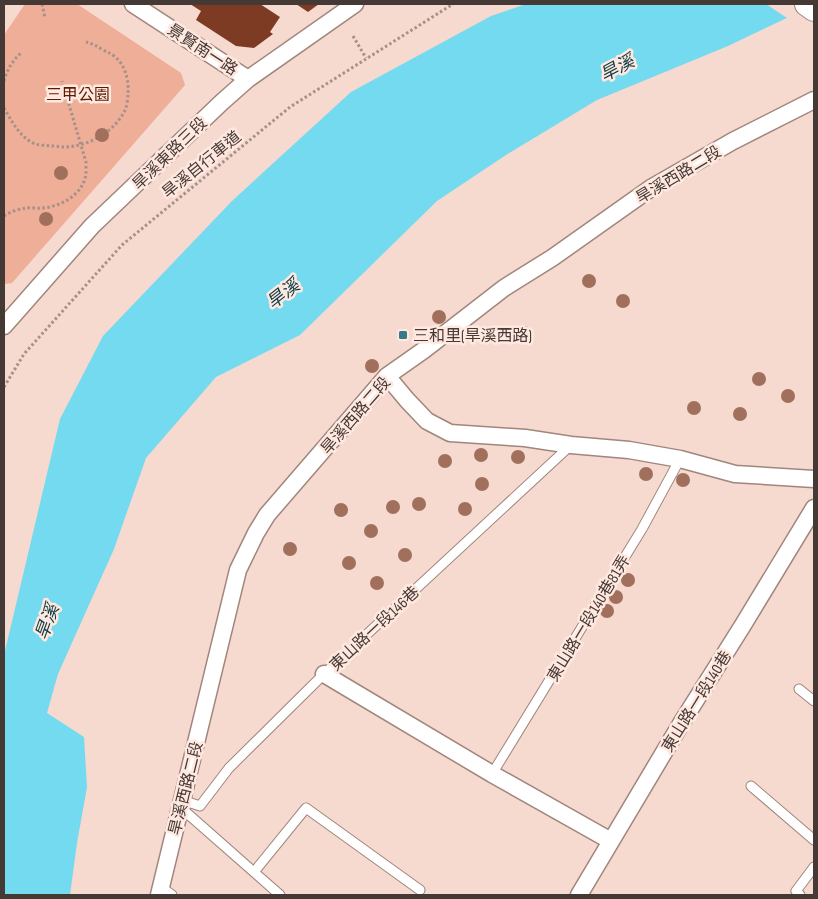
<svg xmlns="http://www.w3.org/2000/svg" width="818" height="899" font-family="'Sofia Sans Condensed','Noto Sans TC',sans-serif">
  <rect width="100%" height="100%" fill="#f6d9cf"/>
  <!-- green -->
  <path fill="#eeae97" d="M25,4H77L181,73L185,85L12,283L4,284V35Z"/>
  <!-- water -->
  <path fill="#74daef" d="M526,4H814V5L728,46L597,100L506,155L437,201L300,335L216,377L146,458L114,549L58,674L47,713L84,737L87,787L77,843L70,895H4V655L60,419L103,336L232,201L351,92L491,16Z"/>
  <!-- pier -->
  <path fill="#f6d9cf" d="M766,4H814V8L790,20Z"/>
  <!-- building -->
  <path fill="#7c3b22" d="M190,4H260L280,17L270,32L273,34L254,48L236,46L196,20L201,11Z
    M296,4H319L308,12Z"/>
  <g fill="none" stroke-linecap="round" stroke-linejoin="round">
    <!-- lane casing -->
    <g stroke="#a0867c" stroke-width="11">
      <path id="lane" d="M799,689L814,701
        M492,774L642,529L680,459
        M751,786L814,840
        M182,800L200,806L229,768L324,674L571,445
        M180,807L280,895
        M254,872L306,808L420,890
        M161,887L172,895
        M800,895L796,891L814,867"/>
    </g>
    <!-- street casing -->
    <g stroke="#a0867c" stroke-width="19">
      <path id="street" d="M133,4L248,79
        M4,326L92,226L222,102L248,79L355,4
        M387,376L407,400L427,421L450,433L525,438L571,445L629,450L680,459L735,474L814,479
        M324,674L492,774L611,841
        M159,895L238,570L256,533L267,515L387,376L424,350L504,288L552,258L651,188L733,141L814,100
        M579,895L682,722L743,625L814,508"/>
    </g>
    <!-- secondary casing -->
    <g stroke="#a0867c" stroke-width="26">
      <path id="secondary" d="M807,4L814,9"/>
    </g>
    <!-- path -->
    <path stroke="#a69189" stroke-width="3" stroke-dasharray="2.5 2.5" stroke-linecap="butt" d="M42,4L45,18
      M353,36L366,58
      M4,81C7,70 12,61 21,53
      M4,108C11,120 19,136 33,143C39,146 46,145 52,146C56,146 60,147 63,147C87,147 113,133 124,112C127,107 128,99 128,93C129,80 125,64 114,56C110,53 107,52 103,50C97,46 93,44 86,42
      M4,216C9,212 19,209 26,208C31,207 37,209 42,208C60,207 83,195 86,174C86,171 86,166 86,162L62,81
      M4,387L24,354L122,245L290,107L453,4"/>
    <!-- lane -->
    <use href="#lane" stroke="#fff" stroke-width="9"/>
    <!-- street -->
    <use href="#street" stroke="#fff" stroke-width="16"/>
    <!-- secondary -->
    <use href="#secondary" stroke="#fff" stroke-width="24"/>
  </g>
  <!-- trees -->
  <g fill="#a1705d">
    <circle cx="102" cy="135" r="7"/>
    <circle cx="61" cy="173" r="7"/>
    <circle cx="46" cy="219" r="7"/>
    <circle cx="589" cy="281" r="7"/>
    <circle cx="623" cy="301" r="7"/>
    <circle cx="439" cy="317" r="7"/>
    <circle cx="524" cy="333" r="7"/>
    <circle cx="372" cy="366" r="7"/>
    <circle cx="759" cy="379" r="7"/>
    <circle cx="788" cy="396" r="7"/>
    <circle cx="694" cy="408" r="7"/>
    <circle cx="740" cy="414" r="7"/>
    <circle cx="481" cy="455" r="7"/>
    <circle cx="518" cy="457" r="7"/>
    <circle cx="445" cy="461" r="7"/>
    <circle cx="646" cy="474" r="7"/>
    <circle cx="683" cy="480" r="7"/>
    <circle cx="482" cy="484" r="7"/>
    <circle cx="419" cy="504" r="7"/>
    <circle cx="393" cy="507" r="7"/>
    <circle cx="465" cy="509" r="7"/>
    <circle cx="341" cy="510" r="7"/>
    <circle cx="371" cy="531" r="7"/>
    <circle cx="290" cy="549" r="7"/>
    <circle cx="405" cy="555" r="7"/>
    <circle cx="349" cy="563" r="7"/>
    <circle cx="628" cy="580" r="7"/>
    <circle cx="377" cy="583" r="7"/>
    <circle cx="616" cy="597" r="7"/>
    <circle cx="607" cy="611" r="7"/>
  </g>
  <!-- markers -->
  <rect fill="#357a88" stroke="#ffe8df" stroke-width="2" x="398" y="330" width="10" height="10" rx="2.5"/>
  <g text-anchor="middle" stroke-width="5" stroke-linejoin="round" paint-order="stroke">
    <!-- street labels -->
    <g font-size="16" fill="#453935" stroke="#ffe8df">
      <text transform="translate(203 49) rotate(33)" y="6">景賢南一路</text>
      <text transform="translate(169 153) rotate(-44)" y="6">旱溪東路三段</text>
      <text transform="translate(201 164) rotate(-39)" y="6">旱溪自行車道</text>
      <text transform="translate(678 174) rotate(-31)" y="6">旱溪西路二段</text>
      <text transform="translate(355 415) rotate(-49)" y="6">旱溪西路二段</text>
      <text transform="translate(588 618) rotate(-59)" y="6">東山路一段140巷81弄</text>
      <text transform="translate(374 628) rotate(-43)" y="6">東山路一段146巷</text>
      <text transform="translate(696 701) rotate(-58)" y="6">東山路一段140巷</text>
      <text transform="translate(185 788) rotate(-76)" y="6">旱溪西路二段</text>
    </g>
    <!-- park labels -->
    <g font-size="16" fill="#5c1a00" stroke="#ffe8df">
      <text x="78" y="100">三甲公園</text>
    </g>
    <!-- poi labels -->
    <g font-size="16" fill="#453935" stroke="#ffe8df" text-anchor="start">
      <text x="413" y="341">三和里(旱溪西路)</text>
    </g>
    <!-- water labels -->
    <g font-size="18" font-style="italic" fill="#0a3b44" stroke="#ffe8df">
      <text transform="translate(617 68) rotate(-28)" y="6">旱溪</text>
      <text transform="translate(283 294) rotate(-38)" y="6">旱溪</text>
      <text transform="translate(47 622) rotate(-70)" y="6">旱溪</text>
    </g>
  </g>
  <!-- border -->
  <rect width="818" height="899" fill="none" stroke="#453935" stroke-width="10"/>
</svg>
